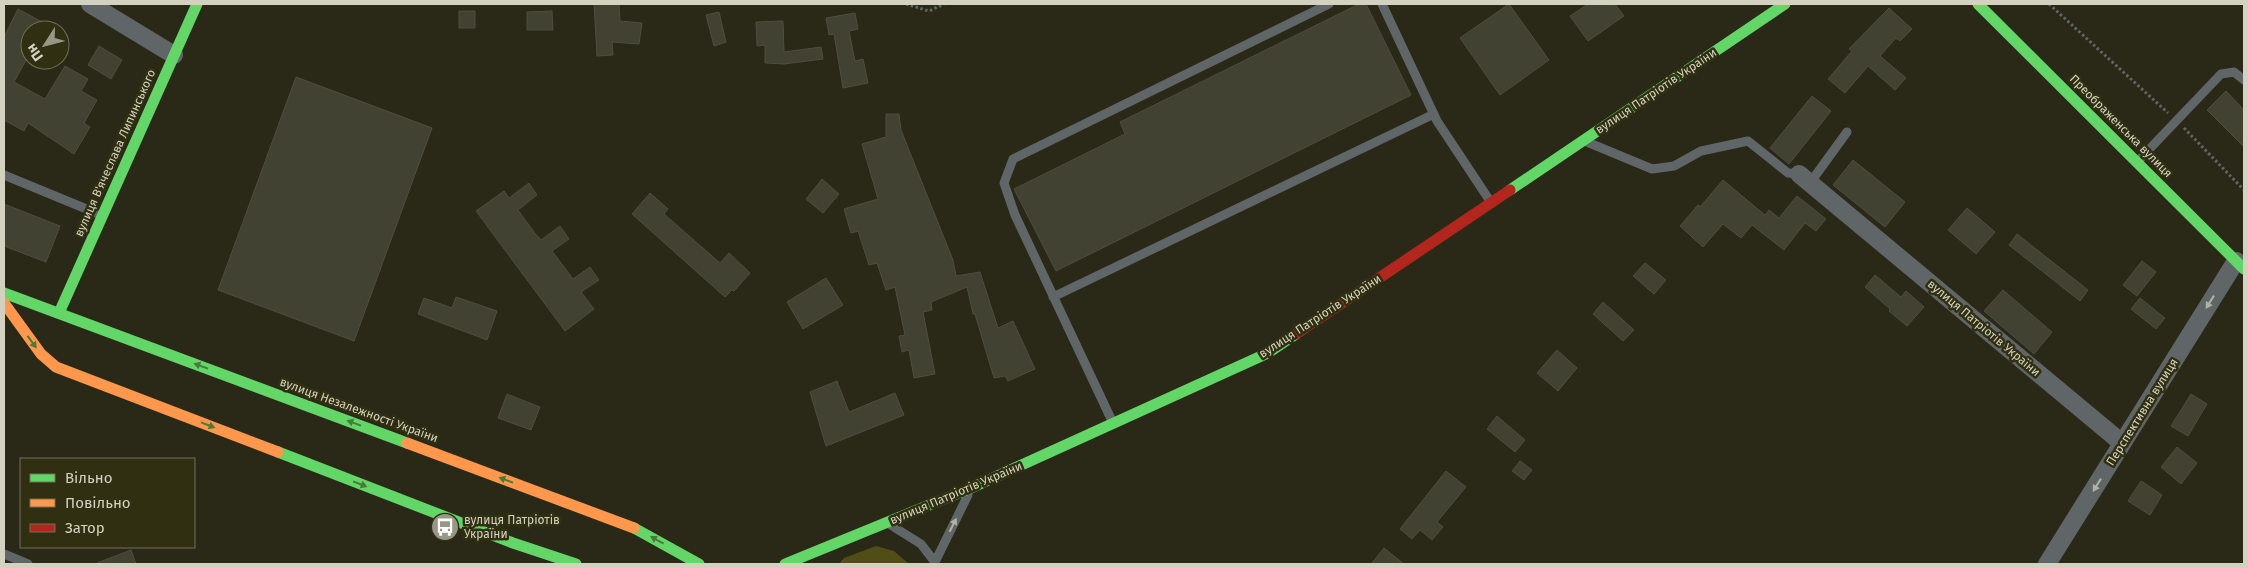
<svg xmlns="http://www.w3.org/2000/svg" width="2248" height="568" font-family="'Fira Sans',sans-serif">
  <rect width="100%" height="100%" fill="#2a2918"/>
  <!-- green -->
  <path fill="#514d17" d="M876,546L894,551L909,564H839L844,558Z"/>
  <!-- building -->
  <path fill="#424233" stroke="#4e4d3f" d="M594,4H619L620,21L642,23L639,44L612,42L613,55L597,56Z
    M1359,4H1366L1411,95L1056,271L1014,189L1125,134L1120,122Z
    M1509,4L1549,60L1500,95L1460,38Z
    M1588,4H1615L1624,16L1588,41L1570,16Z
    M1889,8L1912,29L1900,41L1896,38L1880,56L1906,78L1895,90L1868,66L1845,93L1828,79L1852,51L1849,49Z
    M18,9L57,30H30V53L14,82L45,99L65,66L88,79L81,91L97,100L84,123L90,127L74,154L28,123L24,131L4,120V37Z
    M459,11H475V28H459Z
    M552,11L553,30H527V12Z
    M719,12L726,42L714,46L706,15Z
    M855,13L858,29L849,31L855,61L863,59L868,83L843,88L834,34L829,35L826,18Z
    M783,21L784,52L821,47L823,59L784,64L765,63V45L757,46L756,22Z
    M99,46L122,60L111,79L88,65Z
    M296,77L432,128L354,341L218,290Z
    M2226,91L2244,110V147L2207,110Z
    M1812,96L1831,111L1789,164L1770,148Z
    M886,114H899L901,130L953,260L956,276L980,272L998,328L1013,321L1035,369L1008,381L1005,376L994,378L975,314H973L967,287L931,302L932,310L923,312L935,374L914,378L909,350L902,352L899,336L905,335L895,287L886,290L877,263L869,265L858,231L851,233L844,209L878,199L862,144L886,137Z
    M1853,160L1905,202L1885,227L1833,185Z
    M822,179L839,194L823,213L806,199Z
    M1723,180L1765,215L1769,210L1779,218L1797,196L1826,219L1816,231L1805,223L1784,250L1752,225L1741,238L1723,224L1703,247L1680,226L1698,205L1700,207Z
    M529,183L537,195L518,210L534,232L541,240L560,226L569,239L552,251L573,279L590,267L599,280L581,292L594,309L565,331L476,211L504,191L509,198Z
    M650,193L668,209L664,214L720,263L729,253L750,273L734,291L732,290L725,297L632,214Z
    M4,204L60,226L46,262L4,246Z
    M1967,208L1995,232L1976,254L1948,230Z
    M2017,234L2088,290L2080,301L2009,245Z
    M2142,261L2156,272L2137,296L2123,285Z
    M1645,263L1666,280L1654,294L1633,276Z
    M1875,275L1901,297L1906,291L1924,307L1907,326L1889,311L1890,309L1865,287Z
    M826,278L843,305L803,329L787,302Z
    M2003,290L2052,332L2034,354L1984,311Z
    M456,297L497,311L487,340L418,314L424,298L452,308Z
    M2140,298L2165,318L2156,329L2131,309Z
    M1603,302L1634,330L1623,341L1593,314Z
    M1557,350L1577,368L1558,391L1537,373Z
    M837,381L849,412L895,393L904,415L826,446L810,392Z
    M507,394L540,407L531,430L498,418Z
    M2191,394L2207,404L2188,436L2171,426Z
    M1497,416L1525,440L1515,452L1487,429Z
    M2177,447L2197,463L2181,484L2161,467Z
    M1520,461L1532,470L1524,480L1512,471Z
    M1446,471L1466,487L1437,522L1443,527L1432,540L1420,530L1412,539L1400,529Z
    M2141,481L2162,495L2150,515L2128,501Z
    M1384,548L1404,564H1371Z
    M131,550L136,564H97V563Z"/>
  <g fill="none" stroke-linecap="round" stroke-linejoin="round">
    <!-- path -->
    <path stroke="#626766" stroke-width="3" stroke-dasharray="2.5 2.5" stroke-linecap="butt" d="M906,4L929,11L944,4
      M2049,4L2168,113
      M2184,128L2244,190"/>
    <!-- lane -->
    <path stroke="#606668" stroke-width="9" d="M1382,4L1437,121L1490,201
      M1587,142L1652,169L1674,166L1701,151L1748,141L1788,173L1799,174
      M2138,161L2221,74L2234,72L2244,80
      M4,175L101,215
      M1810,183L1847,132
      M1053,297L1434,114
      M1113,423L1015,215L1004,183L1013,159L1329,4
      M889,524L921,544L934,561
      M4,554L28,564
      M934,564L968,495"/>
    <!-- street -->
    <path stroke="#606668" stroke-width="18" d="M90,4L174,55
      M1799,174L2122,443
      M2047,564L2236,261"/>
    <!-- fast -->
    <path stroke="#63d668" stroke-width="11" d="M1978,4L2244,269
      M1510,190L1785,4
      M4,293L407,443
      M59,313L197,4
      M278,452L513,543L576,564
      M634,528L699,564
      M785,564L971,488L1268,353L1296,334"/>
    <!-- slow -->
    <path stroke="#ff974d" stroke-width="11" d="M4,303L41,354L56,367L278,452
      M407,443L634,528"/>
    <!-- jam -->
    <path stroke="#b3261e" stroke-width="11" d="M1296,334L1510,190"/>
  </g>
  <!-- one-way arrows -->
  <defs><path id="oneway-solid" d="M-6-.8H1V-3.2L6.5 0L1 3.2V.8H-6Z" transform="scale(1.25)"/></defs>
  <g fill="#b0b2a6">
    <use href="#oneway-solid" transform="translate(2210 302) rotate(122)"/>
    <use href="#oneway-solid" transform="translate(2097 485) rotate(122)"/>
    <use href="#oneway-solid" transform="translate(953 525) rotate(-63)"/>
  </g>
  <g fill="#487a38">
    <use href="#oneway-solid" transform="translate(32 342) rotate(54)"/>
    <use href="#oneway-solid" transform="translate(201 366) rotate(-160)"/>
    <use href="#oneway-solid" transform="translate(354 423) rotate(-160)"/>
    <use href="#oneway-solid" transform="translate(208 425) rotate(21)"/>
    <use href="#oneway-solid" transform="translate(506 480) rotate(-160)"/>
    <use href="#oneway-solid" transform="translate(360 484) rotate(21)"/>
    <use href="#oneway-solid" transform="translate(657 540) rotate(-151)"/>
  </g>
  <!-- icons -->
  <defs>
    <g id="bus-disc" transform="scale(1.4375)"><circle r="9.5" fill="#989786" stroke="#312f11"/><path d="M-5-6H5V4H4V6H2V4H-2V6H-4V4H-5ZM-3.5-4V0h7V-4ZM-3.5 1.2v1.5H-2V1.2ZM2 1.2v1.5H3.5V1.2Z" fill="#fff"/></g>
  </defs>
  <g fill-rule="evenodd">
    <use href="#bus-disc" x="445" y="527"/>
  </g>
  <g text-anchor="middle" stroke-width="5" stroke-linejoin="round" paint-order="stroke">
    <!-- street labels -->
    <g font-size="12" fill="#d3d2c1" stroke="#312f11">
      <text transform="translate(1656 91) rotate(-34)" y="4">вулиця Патріотів України</text>
      <text transform="translate(2121 126) rotate(45)" y="4">Преображенська вулиця</text>
      <text transform="translate(115 153) rotate(-66)" y="4">вулиця В'ячеслава Липинського</text>
      <text transform="translate(1320 316) rotate(-33)" y="4">вулиця Патріотів України</text>
      <text transform="translate(1984 328) rotate(40)" y="4">вулиця Патріотів України</text>
      <text transform="translate(359 410) rotate(20)" y="4">вулиця Незалежності України</text>
      <text transform="translate(2142 412) rotate(-58)" y="4">Перспективна вулиця</text>
      <text transform="translate(956 493) rotate(-23)" y="4">вулиця Патріотів України</text>
    </g>
    <!-- poi labels -->
    <g font-size="12" fill="#d3d2c1" stroke="#312f11" text-anchor="start">
      <text x="464" y="524">вулиця Патріотів<tspan x="464" dy="14">України</tspan></text>
    </g>
  </g>
  <!-- border -->
  <rect width="2248" height="568" fill="none" stroke="#d3d2c1" stroke-width="10"/>
  <!-- legend -->
  <rect x="20" y="458" width="175" height="90" fill="#312f11" stroke="#727057"/>
  <rect x="30" y="474" width="25" height="8" fill="#63d668" stroke="#727057"/>
  <text x="65" y="483" font-size="15" fill="#d3d2c1">Вільно</text>
  <rect x="30" y="499" width="25" height="8" fill="#ff974d" stroke="#727057"/>
  <text x="65" y="508" font-size="15" fill="#d3d2c1">Повільно</text>
  <rect x="30" y="524" width="25" height="8" fill="#b3261e" stroke="#727057"/>
  <text x="65" y="533" font-size="15" fill="#d3d2c1">Затор</text>
  <!-- north arrow -->
  <g transform="translate(45 45) rotate(234)"><circle r="24" fill="#312f11" stroke="#727057"/>
  <path d="M0-4L9 19L0 12L-9 19Z" fill="#989786"/>
  <text y="-8" font-size="14" font-weight="bold" text-anchor="middle" fill="#d3d2c1">Пн</text>
  </g>
</svg>
